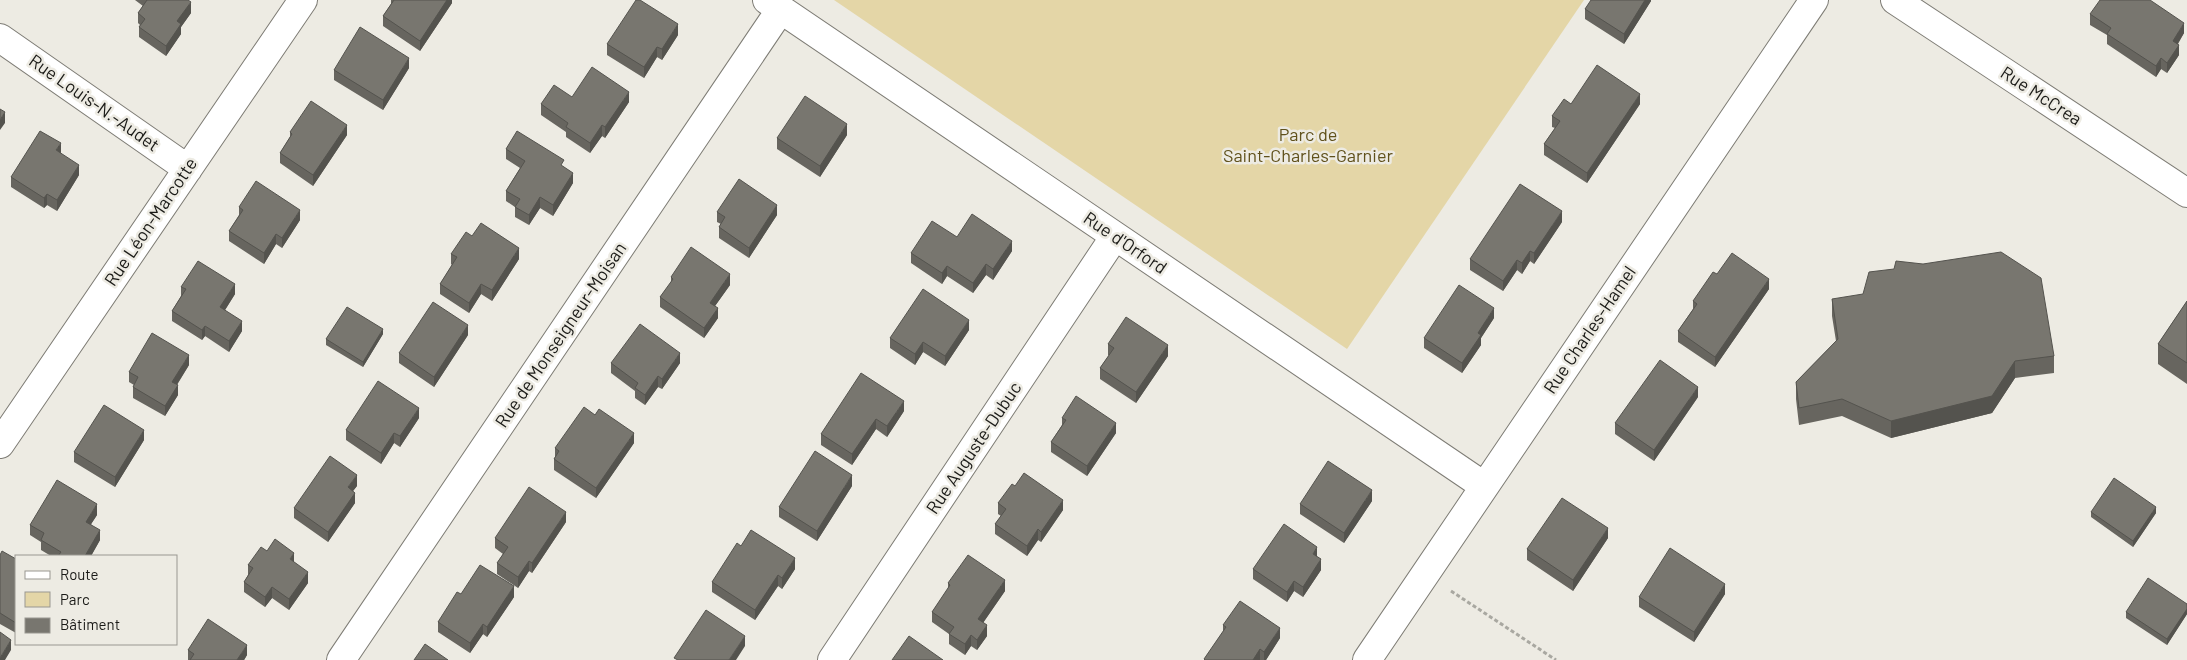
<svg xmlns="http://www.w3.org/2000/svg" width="2187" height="660" font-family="Barlow,sans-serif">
  <rect width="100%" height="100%" fill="#edebe3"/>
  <!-- green -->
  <path fill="#e4d6a7" d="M834,0H1584L1347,349Z"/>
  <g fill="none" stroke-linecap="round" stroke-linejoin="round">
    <!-- minor casing -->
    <g stroke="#7e7c75" stroke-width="30">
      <path id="minor" d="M767,0L1484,486
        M1895,0L2187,193
        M0,38L188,169
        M0,444L303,0
        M341,660L781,9
        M832,660L1115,236
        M1367,660L1814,0"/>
    </g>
    <!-- path -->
    <path stroke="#a9a8a1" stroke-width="3" stroke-dasharray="4 2.5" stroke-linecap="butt" d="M1451,591L1556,660"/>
    <!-- minor -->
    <use href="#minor" stroke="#fff" stroke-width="28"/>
  </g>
  <!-- wall -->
  <path fill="#67655f" d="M135,0H188L191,13L181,27V34L166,56L139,37V27L140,25L138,23V13L143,6Z
    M391,0H452V3L420,51L383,26V16L391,4Z
    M1651,0V1L1624,44L1585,19V9Z
    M2090,14L2184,33L2178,44L2179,55L2167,73L2161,69L2156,77L2107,44V35L2090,25Z
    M678,35L662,60L657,57L644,78L607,55V44Z
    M409,68L383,110L334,80V70Z
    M572,97L629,102L605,138L602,136L590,153L566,137V132L541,115V104Z
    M1571,104H1640L1587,183L1544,155V144L1555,128L1552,127V116Z
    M290,132L347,135L313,186L280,163V153L290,137Z
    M847,135L820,177L777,149V138Z
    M506,149L564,167L573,183L553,216L540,208L529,225L515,217V207L506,201V191L520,168L506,159Z
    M61,153L79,175L57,211L47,205L44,208L11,187V177Z
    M239,207L300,220L282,248L276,244L264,264L229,241V231L239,215Z
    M717,212L777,215L749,258L719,238V227L721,224L717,222Z
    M1562,222L1534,264L1530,261L1522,274L1517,270L1503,291L1470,270V259Z
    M472,236L519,259L492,301L481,294L469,313L440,294V284L452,265L451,264V254Z
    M957,237L1012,251L993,280L986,275L973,293L947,276L942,284L911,263V253Z
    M1717,274L1769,289L1715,367L1678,342V331L1693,309V301Z
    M671,277L730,285L715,306L718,318L704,338L660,307V297L671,283Z
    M181,287L235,294L225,310L242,331L229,352L205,336L202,340L172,321V311L181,296Z
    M1832,299L2054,356V373L2015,378L1992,413L1891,438L1842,416L1799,425L1796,399V382L1836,341L1832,316Z
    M2187,301V384L2158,364V344Z
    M1494,318L1481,338V345L1462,373L1424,348V338Z
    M969,330L945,366L923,352L915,365L890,348V338Z
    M383,334L363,367L326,345V339Z
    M468,335L434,387L399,363V353Z
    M1108,344L1168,356L1136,403L1100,379V368L1109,355H1108Z
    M611,363H680L662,389L658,387L645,405L635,398V391L611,373Z
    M189,365L177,385L178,395L165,416L133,398V387L134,385L129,382V372Z
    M1698,397L1654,461L1615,434V423Z
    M904,411L887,437L876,429L852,465L821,445V434Z
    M419,418L400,447L394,443L381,464L346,440V430Z
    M1062,418L1116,433L1087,476L1051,452V442L1062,425Z
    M144,440L115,487L74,462V452Z
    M634,443L596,498L554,470V459L555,457V448Z
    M357,486L353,491L355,503L328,542L294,518V508Z
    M852,486L817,541L779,517V507Z
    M1015,486L1063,510L1041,542L1038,540L1027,556L995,534V524L1001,516L998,514V503Z
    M1372,501L1344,543L1300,514V504Z
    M2091,512L2156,513L2133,547L2091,517Z
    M97,515L91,524L100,540L91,556H51L41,550V542L30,535V525Z
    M566,522L532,573L529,571L518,588L497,574V563L503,554L495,548V538Z
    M1608,538L1573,591L1527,560V549Z
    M741,546L795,569L782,589L778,586L755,620L712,592V582Z
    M267,551L294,562L308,583L289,610L272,598L265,607L244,592V582L248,575V565Z
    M0,555L16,559V633L0,624Z
    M1317,557L1321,570L1303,597L1294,591L1287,602L1253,579V569Z
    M948,583L1005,591L983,623L987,636L977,650L971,646L965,655L949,644V634L932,622V612L948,589Z
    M461,594L514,597L487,637L483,634L470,653L438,632V622Z
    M1725,594L1694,642L1639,607V597Z
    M2187,604V614L2167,645L2126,618V612Z
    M1223,625L1280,638L1266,660H1204L1223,632Z
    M188,650L247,655L244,660H188Z"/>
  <!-- shaded-wall -->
  <path fill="#54534e" d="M447,0H452V3L420,51V41Z
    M1645,0H1651V1L1624,44V34Z
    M191,2V13L181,27V34L166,56V46L177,21Z
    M2184,23V33L2173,51V41Z
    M678,24V35L662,60V49Z
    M2179,45V55L2167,73V63Z
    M657,47V57L644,78V67Z
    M409,58V68L383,110V100Z
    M2161,58V69L2156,77V66Z
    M629,92V102L605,138V127Z
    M1640,94V104L1587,183V173Z
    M5,112V123L0,130V120Z
    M847,124V135L820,177V166Z
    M347,125V135L313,186V175Z
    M602,125V136L590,153V143Z
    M61,143V154L56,150Z
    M79,165V175L57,211V200Z
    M573,173V183L553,216V205Z
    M47,194V205L44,208V198Z
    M540,197V208L529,225V215Z
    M777,205V215L749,258V248Z
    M300,210V220L282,248V238Z
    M1562,211V222L1534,264V253Z
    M276,234V244L264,264V253Z
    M1012,241V251L993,280V269Z
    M519,248V259L492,301V290Z
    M1530,251V261L1522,274V263Z
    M1517,260V270L1503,291V281Z
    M986,264V275L973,293V283Z
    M947,266V276L942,284V273Z
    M730,274V285L710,313V303Z
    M1769,279V289L1715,367V357Z
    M235,284V294L220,318V307Z
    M481,284V294L469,313V303Z
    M718,308V318L704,338V328Z
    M1494,308V318L1481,338V345L1462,373V363L1478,333Z
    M969,320V330L945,366V356Z
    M242,321V331L229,352V341Z
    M468,325V335L434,387V377Z
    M205,326V336L202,340V330Z
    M383,329V334L363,367V362Z
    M923,342V352L915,365V354Z
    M1168,345V356L1136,403V392Z
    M680,353V363L662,389V379Z
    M189,355V365L172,392V382Z
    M2015,361V378L1992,413L1891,438V421Z
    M658,376V387L645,405V395Z
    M178,385V395L165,416V406Z
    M1698,387V397L1654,461V450Z
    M904,401V411L887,437V426Z
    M419,408V418L400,447V436Z
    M876,419V429L852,465V454Z
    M1116,423V433L1087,476V466Z
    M144,430V440L115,487V477Z
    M394,433V443L381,464V453Z
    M634,433V443L596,498V488Z
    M357,475V486L348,497V487Z
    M852,475V486L817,541V531Z
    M1372,490V501L1344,543V533Z
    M355,493V503L328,542V532Z
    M1063,500V510L1041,542V532Z
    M97,504V515L86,532V522Z
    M2156,507V513L2133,547V541Z
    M566,512V522L532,573V563Z
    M1608,528V538L1573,591V580Z
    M1038,529V540L1027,556V546Z
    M100,530V540L91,556H85Z
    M1317,547V558L1313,554Z
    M294,553V563L290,559Z
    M795,558V569L782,589V578Z
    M1321,559V570L1303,597V587Z
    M529,561V571L518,588V577Z
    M308,572V583L289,610V599Z
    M778,575V586L755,620V610Z
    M1005,580V591L978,630V619Z
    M1294,581V591L1287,602V592Z
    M1725,584V594L1694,642V632Z
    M514,586V597L487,637V627Z
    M272,587V598L265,607V597Z
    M2187,609V614L2167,645V639Z
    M483,624V634L470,653V643Z
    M987,625V636L977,650V640Z
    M1280,628V638L1266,660H1264V652Z
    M971,635V646L965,655V644Z
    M745,636V646L736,660H729Z
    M11,640V650L5,660H0V658Z
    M247,645V655L244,660H237Z
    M1260,649V660H1253Z"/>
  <!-- building -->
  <path fill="#78766f" stroke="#54534e" d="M147,0H188L191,2L177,21L181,24L166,46L139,27L145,19L138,13Z
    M394,0H447L420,41L383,16Z
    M636,0H640L678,24L662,49L657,47L644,67L607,44Z
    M1591,0H1645L1624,34L1585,9Z
    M2100,0H2150L2184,23L2173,41L2179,45L2167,63L2161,58L2156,66L2107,34L2111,28L2090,14Z
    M360,27L409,58L383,100L334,70Z
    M1597,65L1640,94L1587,173L1544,144L1560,121L1552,116L1564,99L1571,104Z
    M592,67L629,92L605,127L602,125L590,143L566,127L568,123L541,104L554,85L572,97Z
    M805,96L847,124L820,166L777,138Z
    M311,101L347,125L313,175L280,153L292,134L290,132Z
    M0,109L5,112L0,120Z
    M40,131L61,143L56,150L79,165L57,200L47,194L44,198L11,177Z
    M517,131L564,160L561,165L573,173L553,205L540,197L529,215L515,207L520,199L506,191L525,161L506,149Z
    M739,179L777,205L749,248L719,227L725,217L717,212Z
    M256,181L300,210L282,238L276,234L264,253L229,231L243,210L239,207Z
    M1520,184L1562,211L1534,253L1530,251L1522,263L1517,260L1503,281L1470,259Z
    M972,214L1012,241L993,269L986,264L973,283L947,266L942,273L911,253L932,221L957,237Z
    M481,223L519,248L492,290L481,284L469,303L440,284L457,257L451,254L466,232L472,236Z
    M691,247L730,274L710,303L718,308L704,328L660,297L673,279L671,277Z
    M2001,252L2041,278L2054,356L2015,361L1992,396L1891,421L1842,399L1799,408L1796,382L1838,339L1832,299L1863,294L1869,272L1894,269L1896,261L1923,264Z
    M1732,253L1769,279L1715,357L1678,331L1697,304L1693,301L1713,272L1717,274Z
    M198,261L235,284L220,307L242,321L229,341L205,326L202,330L172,311L186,289L181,287Z
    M1459,285L1494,308L1478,333L1481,335L1462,363L1424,338Z
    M923,289L969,320L945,356L923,342L915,354L890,338Z
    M2187,301V363L2158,344Z
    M433,302L468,325L434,377L399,353Z
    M347,307L383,329L363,362L326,339Z
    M1126,317L1168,345L1136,392L1100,368L1114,348L1108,344Z
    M640,324L680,353L662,379L658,376L645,395L635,388L638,383L611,363Z
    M152,333L189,355L172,382L178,385L165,406L133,387L138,377L129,372Z
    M1660,360L1698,387L1654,450L1615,423Z
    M861,373L904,401L887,426L876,419L852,454L821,434Z
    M378,381L419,408L400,436L394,433L381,453L346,430Z
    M1076,396L1116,423L1087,466L1051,442L1066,420L1062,418Z
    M104,405L144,430L115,477L74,452Z
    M584,407L595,415L599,409L634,433L596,488L554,459L559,451L555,448Z
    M815,451L852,475L817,531L779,507Z
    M330,456L357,475L348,487L355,493L328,532L294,508Z
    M1328,461L1372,490L1344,533L1300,504Z
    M1024,473L1063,500L1041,532L1038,529L1027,546L995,524L1006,509L998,503L1012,484L1015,486Z
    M2114,478L2156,507L2133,541L2091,512Z
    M57,480L97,504L86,522L100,530L85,556H58L61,552L41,540L44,533L30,525Z
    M529,487L566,512L532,563L529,561L518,577L497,563L508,547L495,538Z
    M1562,498L1608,528L1573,580L1527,549Z
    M1284,524L1317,547L1313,554L1321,559L1303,587L1294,581L1287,592L1253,569Z
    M751,530L795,558L782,578L778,575L755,610L712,582L737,543L741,546Z
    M275,539L294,553L290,559L308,572L289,599L272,587L265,597L244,582L253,568L248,565L261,547L267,551Z
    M1670,548L1725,584L1694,632L1639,597Z
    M2,551L16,559V623L0,613V555Z
    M968,555L1005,580L978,619L987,625L977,640L971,635L965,644L949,634L954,627L932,612L950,585L948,583Z
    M480,565L514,586L487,627L483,624L470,643L438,622L457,592L461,594Z
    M2148,578L2187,604V609L2167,639L2126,612Z
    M1240,601L1280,628L1264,652L1260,649L1253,660H1205L1204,659L1226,627L1223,625Z
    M706,610L745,636L729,660H678L674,658Z
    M208,619L247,645L237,660H190L194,654L188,650Z
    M0,632L11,640L0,658Z
    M909,636L943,660H892Z
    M425,644L448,660H414Z"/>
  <g text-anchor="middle" stroke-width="5" stroke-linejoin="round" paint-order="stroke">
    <!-- street labels -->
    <g font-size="18" fill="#1a1a17" stroke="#edebe3">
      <text transform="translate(2041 96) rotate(33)" y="6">Rue McCrea</text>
      <text transform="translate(94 103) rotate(35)" y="6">Rue Louis-N.-Audet</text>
      <text transform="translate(151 222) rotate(-56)" y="6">Rue Léon-Marcotte</text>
      <text transform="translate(1125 243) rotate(34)" y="6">Rue d'Orford</text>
      <text transform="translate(1590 330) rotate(-56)" y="6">Rue Charles-Hamel</text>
      <text transform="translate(561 335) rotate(-56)" y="6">Rue de Monseigneur-Moisan</text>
      <text transform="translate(974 448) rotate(-56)" y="6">Rue Auguste-Dubuc</text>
    </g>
    <!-- park labels -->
    <g font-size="18" fill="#60511b" stroke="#edebe3">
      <text x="1308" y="141">Parc de<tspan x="1308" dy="21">Saint-Charles-Garnier</tspan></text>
    </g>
  </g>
  <!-- legend -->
  <rect x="15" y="555" width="162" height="90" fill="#edebe3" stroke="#999791"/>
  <rect x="25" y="571" width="25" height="8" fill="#ffffff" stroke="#999791"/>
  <text x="60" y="580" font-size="15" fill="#1a1a17">Route</text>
  <rect x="25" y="592" width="25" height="15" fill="#e4d6a7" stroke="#999791"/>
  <text x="60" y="605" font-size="15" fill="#1a1a17">Parc</text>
  <rect x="25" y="618" width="25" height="15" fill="#78766f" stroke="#999791"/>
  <text x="60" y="630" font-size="15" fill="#1a1a17">Bâtiment</text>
</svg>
